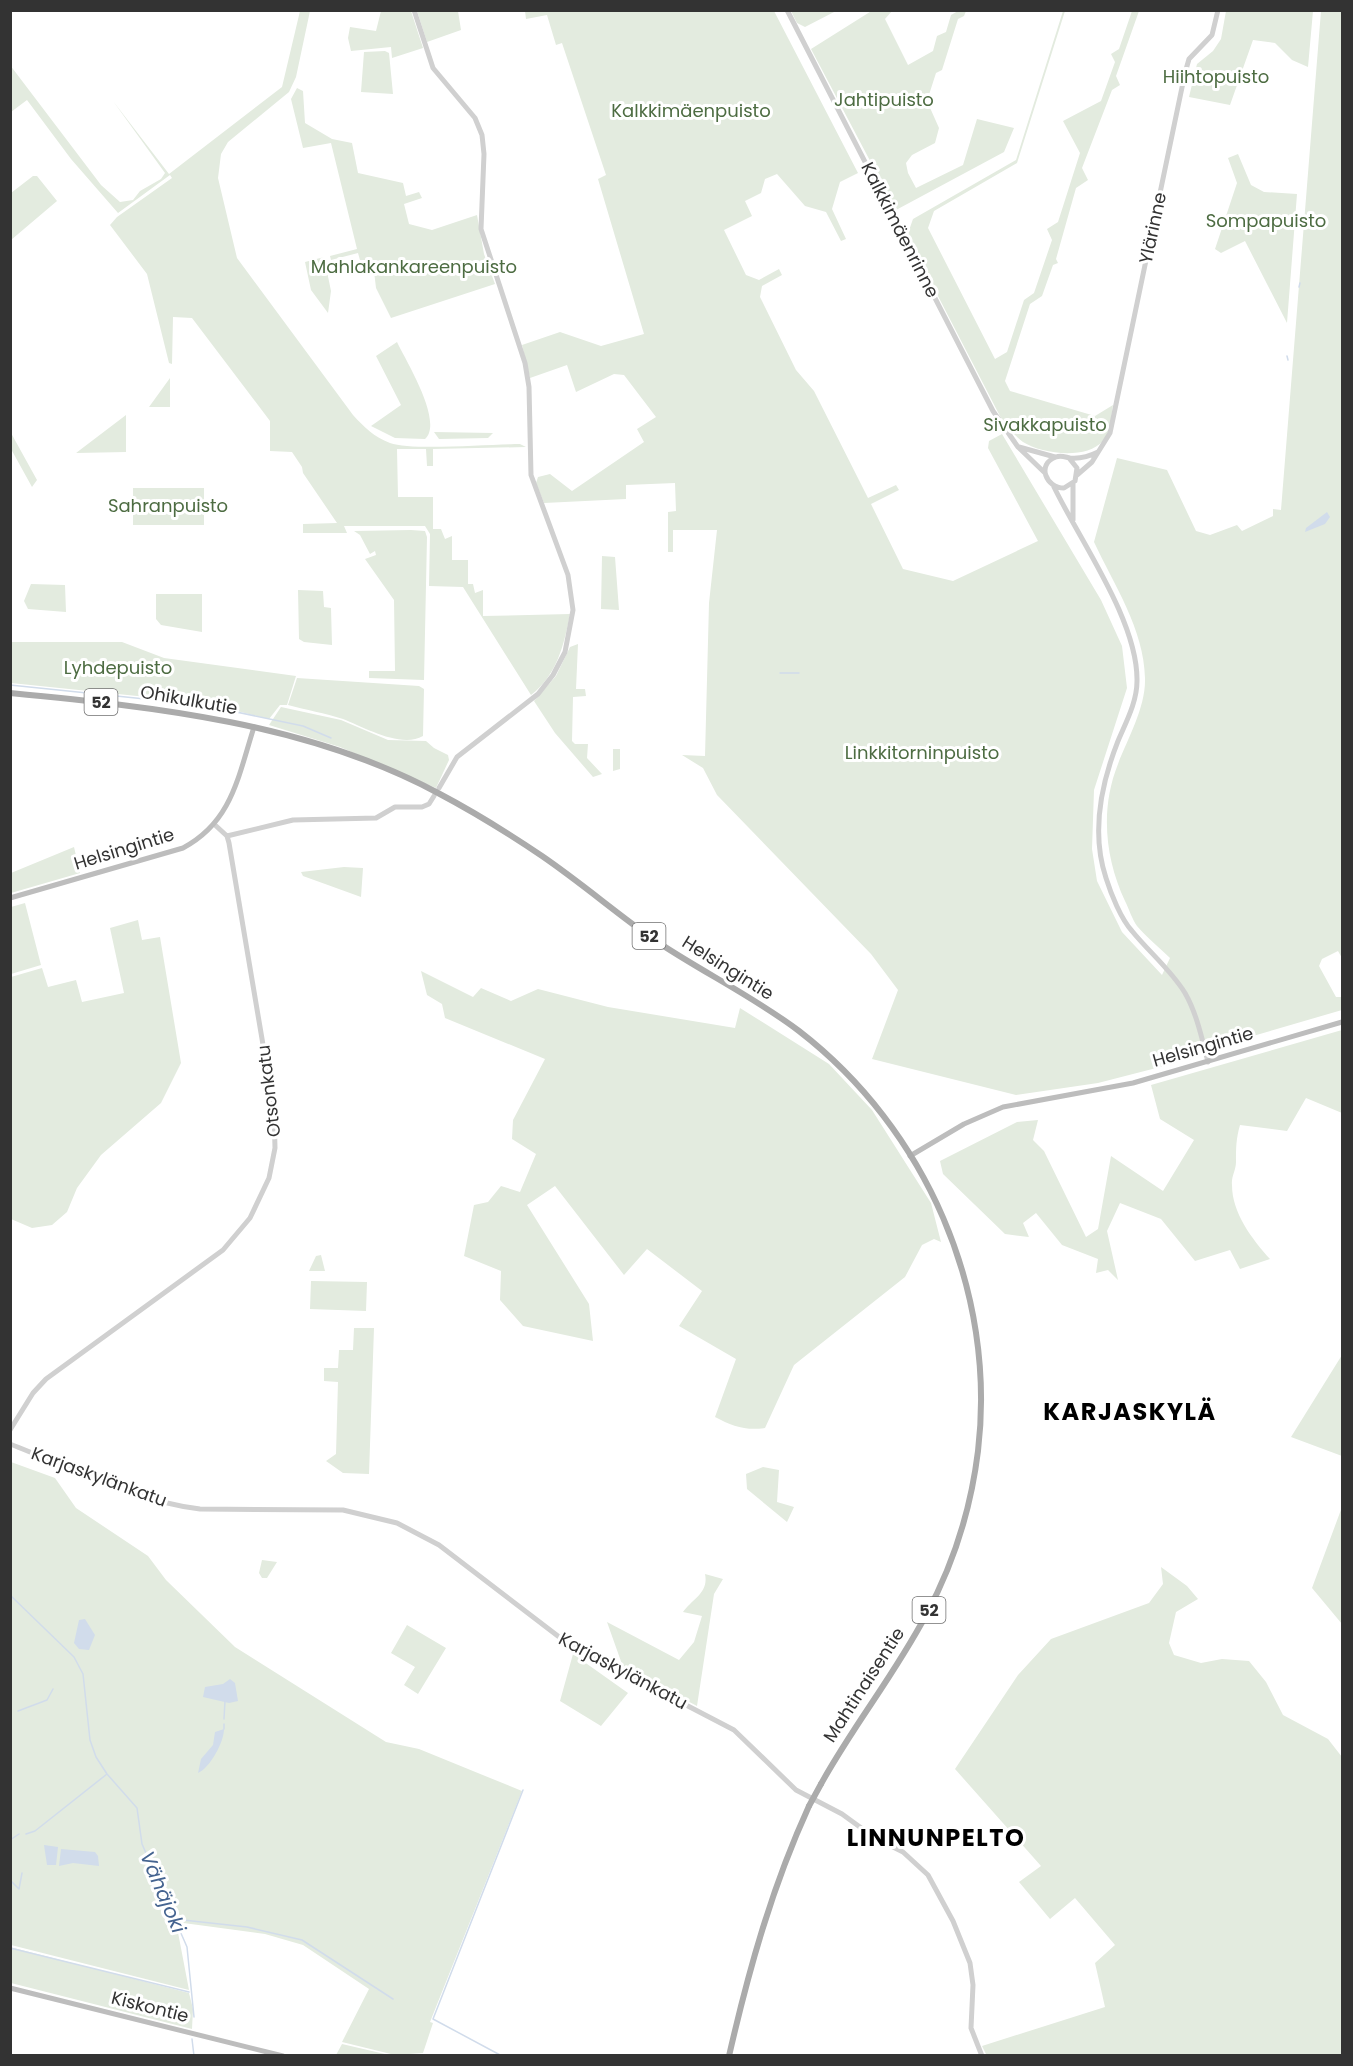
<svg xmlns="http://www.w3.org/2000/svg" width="1353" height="2066" font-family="Poppins,sans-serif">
  <rect width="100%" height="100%" fill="#fff"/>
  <!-- green -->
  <path fill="#e3ebdf" d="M873,10L892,11L885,19L908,65L933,51L937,36L946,32L951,15L958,11H966L964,16L958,19L942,70L936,73L927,101L939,128L935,143L912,155L906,163L908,173L916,188L963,165L977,119L1014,128L1004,152L896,210L811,49Z
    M300,11H310L296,77L289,92L228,142L221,154L218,178L237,258L353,415C364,427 374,437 390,443C412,451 491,444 520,444L526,447L433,449V466H427L426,449H397L398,497H433V529H441L445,539L452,536V560H468V584H473L475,593L483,590V616L570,614C564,645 557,675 531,695L463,587L429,586L430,534L425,526H344L347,533H303V524L337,523L303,473L302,467L292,452L270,451V421L192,318L173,317L172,364L169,363L147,274L110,225L117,217L172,178L170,175L118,213L71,159L27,100L11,112L10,65L101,185L120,202L133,200L140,191L161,179L165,173L113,101L169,174L282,87Z
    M381,11H411L423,48L392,58L391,47L351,51L348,38L350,27L376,31Z
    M417,11H458L461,30L427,42Z
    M525,11H774L858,173L840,182L832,209L846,239L841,241L826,212L805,206L777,174L765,179L761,193L745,201L752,216L724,230L746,275L759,280L779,269L782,275L762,286L760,297L796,370L814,391L868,498L896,485L899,490L871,504L903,569L953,581L1038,541L988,448L989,441L1002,434L1101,600L1122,646L1127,688L1094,790L1092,849L1097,881L1122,932L1162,975L1170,958C1159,947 1146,937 1137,926C1132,919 1129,909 1125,901C1105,858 1100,809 1118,764C1128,738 1146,707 1145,678C1144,629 1114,585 1094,542L1117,458L1167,470L1196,531L1210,535L1237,525L1242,531L1273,516V509L1281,510L1321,11H1342V958L1338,951L1322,959L1319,966L1336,997H1342V1010L1198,1052L1199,1057L1098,1083L1016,1095L872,1059L898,990L871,954L717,795L703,768L682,755L705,756L709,603L717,530H673V552H668V512L676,511L675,483L626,485V499L544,503L536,483L538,477L550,474L572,491L644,442L637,429L656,417L624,375L614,374L576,392L567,365L530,378L522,345L560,332L601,346L644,334L598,179L606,175L562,43L556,45L547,15L526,19Z
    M791,11H836L805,27L797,23Z
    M1063,11H1065L1017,163L934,211L928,228L995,359L1007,352L1024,300L1034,293L1052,240L1047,229L1058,222L1080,153L1063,121L1101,101L1115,62L1111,54L1119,49L1132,11H1139L1116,76L1120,85L1112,90L1082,168L1088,180L1076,188L1056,259L1058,263L1053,265L1042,296L1030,304L1005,381L1010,391L1095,416L1113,405C1111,416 1111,432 1103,441C1086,460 1042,454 1023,442C1016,437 1009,428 1003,422L907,236L913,219L1016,160Z
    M1226,11H1313L1308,67L1292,60L1275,43L1253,40L1230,105L1189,97L1197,64L1213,51L1221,39Z
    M385,51L389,53L393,94L361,92L364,52Z
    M297,88L303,91L305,123L332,139L352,143L358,173L403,183L406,196L419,192L422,198L404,204L409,224L432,230L477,215L484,254L495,284L391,318L376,288L374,271H363L358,253L331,260L330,256L357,249L331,143L303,148L291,99Z
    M1238,154L1251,185L1264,192L1297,194L1287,323L1245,241L1221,253L1215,249L1237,183L1228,158Z
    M33,176H37L57,201L11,240V193Z
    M324,257L331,291L328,313L311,290L305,262Z
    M397,342C406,361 444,422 425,439L395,438L371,426L401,405L376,356Z
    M170,378V407H149Z
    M126,415V452L76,453Z
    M434,432L493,433L488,438L439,439Z
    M11,433L37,480L32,487L11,449Z
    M133,488H204V525H133Z
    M411,530L425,531L427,537L424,680L369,678V671H395L394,600L365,559L376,555L375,551L370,554L360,535L354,531Z
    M602,556L615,557L619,610L601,609Z
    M31,584L65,585L66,612L28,609L24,601Z
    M298,590L323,591L324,607L331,608L332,645L304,642L299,639Z
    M156,594H202V632L161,625L156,619Z
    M11,642H122L164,658L296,676L287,705H280L269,719L205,703L11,683Z
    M578,644L576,689H585L586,696L573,697L572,741L575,744H588L587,758L602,774L593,777L555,733L534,701L556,676L570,647Z
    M297,678L419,686L424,689L423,736C401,749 364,727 343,719C325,713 306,710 288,705Z
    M281,707L341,720L388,740L426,741L434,748L448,755L449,760L436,788L340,747L269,725Z
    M613,749H620V769L613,771Z
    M74,847L80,873L11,893V873Z
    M344,867L363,868L361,897L303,876L301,872Z
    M25,903L41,965L11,974V907Z
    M138,920L142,940L160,937L181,1063L161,1103L101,1155L77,1188L67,1212L52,1225L32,1228L11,1219V977L42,968L48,987L76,980L82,1002L124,993L110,928Z
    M421,971L473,997L481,988L511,1001L538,989L608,1007L735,1028L740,1008L829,1064L872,1110L931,1203L941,1242L934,1239L922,1245L905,1277L794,1365L765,1428C746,1431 732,1426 715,1417L736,1359L679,1326L702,1291L647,1249L624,1275L555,1186L527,1205L589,1304L593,1341L523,1326L500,1300L501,1271L464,1256L474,1205L488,1202L501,1186L520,1192L536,1154L512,1139L513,1120L545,1059L445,1018L442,1004L427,995Z
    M1342,1030V1113L1306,1098L1287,1131L1240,1125C1236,1139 1236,1148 1236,1162C1236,1170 1231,1177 1232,1185C1232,1213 1252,1239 1270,1259L1240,1269L1230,1250L1195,1261L1161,1219L1120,1203L1107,1231L1118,1280L1108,1270L1096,1273L1098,1259L1062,1245L1036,1213L1023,1223L1029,1237L1005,1234L943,1174L940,1161L1017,1122L1038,1120L1033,1140L1044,1151L1086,1237L1098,1229L1111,1156L1163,1191L1194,1140L1160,1119L1151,1085Z
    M321,1255L325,1271H309L316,1256Z
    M311,1281L367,1282L366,1311L310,1309Z
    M354,1328H374L369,1474L343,1473L326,1461L336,1454L338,1382L324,1381V1368H338L339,1350H353Z
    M1342,1355V1456L1291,1437Z
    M11,1462L55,1478L76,1508L148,1556L166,1580L235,1647L386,1742L419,1749L522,1791L430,2022L433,2023L423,2053L395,2055L342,2042L369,1989L303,1945L265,1934L176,1922L189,1990L11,1945Z
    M763,1467L779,1470L777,1502L794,1507L787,1522L747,1489L746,1474Z
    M1342,1507V1624L1312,1588Z
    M262,1560L277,1562L267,1578H262L259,1573Z
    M1161,1567L1187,1586L1198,1599L1176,1612L1169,1643L1174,1655L1201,1663L1222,1659L1249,1661L1266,1682L1283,1715L1328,1739L1342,1757V2055L987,2056L982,2046L1105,2007L1095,1963L1115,1945L1075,1898L1050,1919L1019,1882L1041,1866L955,1769L1018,1675L1051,1639L1149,1603L1163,1584Z
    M705,1574L723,1579L714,1594L697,1706L623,1667L607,1622L679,1660L694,1642L702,1616L683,1612C692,1599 709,1593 705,1574Z
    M407,1625L446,1648L418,1694L404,1685L415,1667L391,1653Z
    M573,1654L628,1693L601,1726L560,1701Z
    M10,1947L189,1993L193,2009L192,2029L11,1983Z
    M342,2044L389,2055H336Z"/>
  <!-- water -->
  <path fill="#d1dceb" d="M1327,512L1330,517L1325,524L1305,532L1306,528Z
    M85,1619L95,1635L89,1650L79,1649L74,1643L79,1620Z
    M230,1679L235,1683L238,1701L229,1703L203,1697L205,1687L223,1684Z
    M224,1729C224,1742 210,1768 198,1773L201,1759L213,1745L215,1732Z
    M44,1845L58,1847L56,1865H47Z
    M61,1849L95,1852L98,1856L99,1866L73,1863L59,1866Z"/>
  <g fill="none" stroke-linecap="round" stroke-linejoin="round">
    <!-- stream -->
    <path stroke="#d1dceb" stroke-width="1.5" d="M1306,224V221
      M1299,287L1300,283
      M1287,356L1288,360
      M780,673H799
      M10,685L203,705L303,726L331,738
      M10,1595L74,1657L83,1674L90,1740L96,1757L107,1774L137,1808L142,1844L187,1947L194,2017
      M18,1711L47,1700L53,1689
      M224,1719L225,1701
      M224,1729V1724
      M26,1834L35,1831L107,1774
      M10,1840L19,1834
      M10,1880L19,1889L22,1873
      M174,1919L247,1927L302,1940L393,1999
      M10,1948L189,1992
      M192,2039L194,2056
      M502,2056L433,2019L523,1790"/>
    <!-- tertiary -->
    <path stroke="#d0d0d0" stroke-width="5" d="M414,10L433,68L475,118L482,135L484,154L481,229L525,363L529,387L531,475L568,575L573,610L565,652L553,675L538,694L457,757L439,788
      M787,10L993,411L1018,447L1045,473
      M1019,447L1055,457
      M1069,458L1077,468L1075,481L1064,488C1046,488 1036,464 1056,457C1061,455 1065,457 1070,458C1080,459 1090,456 1098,452
      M1077,475L1092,462L1110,433L1185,73L1189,59L1212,35L1218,10
      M1073,484V520
      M1054,487C1080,541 1138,621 1137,681C1137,702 1126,722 1118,741C1101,784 1091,833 1106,878C1111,894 1121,919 1132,931C1149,952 1171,970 1185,993C1197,1014 1202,1039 1208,1062
      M227,836L293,820L376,818L395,807H422L429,804L434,796
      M10,1430L33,1393L46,1379L223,1250L250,1218L269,1178L275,1148L274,1110L229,843L227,836L215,825
      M10,1444C72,1468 134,1501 200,1509L343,1510L397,1523L439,1545L567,1643L734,1730L796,1790L842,1814L875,1838L903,1852L928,1875L953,1921L970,1963L973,1985L971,2028L982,2056"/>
    <!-- secondary -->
    <path stroke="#bdbdbd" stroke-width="5" d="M10,898L183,848C232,822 238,777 254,727
      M910,1156L964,1124L1003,1107L1133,1083L1342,1022
      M10,1988L283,2056"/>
    <!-- primary -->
    <path stroke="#ababab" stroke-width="6" d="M10,693C155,707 308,723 438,793C474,812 508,833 542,856C580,882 615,912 653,939C700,971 753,996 799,1031C926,1129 997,1292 978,1451C971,1508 953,1565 926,1615C895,1674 853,1726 821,1784
      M729,2056C749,1969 772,1887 809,1806"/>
    <!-- primary-bridge -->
    <path stroke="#ababab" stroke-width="6" d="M809,1806L821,1784"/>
  </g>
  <g text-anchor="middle" stroke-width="6" stroke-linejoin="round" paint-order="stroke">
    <!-- shield labels -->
    <g fill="#fff" stroke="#707070" stroke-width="1.5">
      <rect x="84.5" y="689" width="33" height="26" rx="4.5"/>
      <rect x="632.5" y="923" width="33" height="26" rx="4.5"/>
      <rect x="912.5" y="1597" width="33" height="26" rx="4.5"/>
    </g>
    <g font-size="16" font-weight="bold" fill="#333">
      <text x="101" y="708">52</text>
      <text x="649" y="942">52</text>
      <text x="929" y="1616">52</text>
    </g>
    <!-- park labels -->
    <g font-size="18" fill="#4d6c42" stroke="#fff">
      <text x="1216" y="83">Hiihtopuisto</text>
      <text x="884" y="106">Jahtipuisto</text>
      <text x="691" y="117">Kalkkimäenpuisto</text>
      <text x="1266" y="227">Sompapuisto</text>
      <text x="414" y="273">Mahlakankareenpuisto</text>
      <text x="1045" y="431">Sivakkapuisto</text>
      <text x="168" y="512">Sahranpuisto</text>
      <text x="118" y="674">Lyhdepuisto</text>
      <text x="922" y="759">Linkkitorninpuisto</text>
    </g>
    <!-- street labels -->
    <g font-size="18" fill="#333" stroke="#fff">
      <text transform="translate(1153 228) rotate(-78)" y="6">Ylärinne</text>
      <text transform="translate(900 230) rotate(63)" y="6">Kalkkimäenrinne</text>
      <text transform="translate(189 700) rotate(10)" y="6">Ohikulkutie</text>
      <text transform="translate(124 849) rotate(-17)" y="6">Helsingintie</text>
      <text transform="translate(728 968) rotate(32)" y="6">Helsingintie</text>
      <text transform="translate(1203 1047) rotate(-16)" y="6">Helsingintie</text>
      <text transform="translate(269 1091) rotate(-97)" y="6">Otsonkatu</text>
      <text transform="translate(99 1477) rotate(20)" y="6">Karjaskylänkatu</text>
      <text transform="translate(623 1671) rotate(28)" y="6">Karjaskylänkatu</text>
      <text transform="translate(864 1685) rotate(-57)" y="6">Mahtinaisentie</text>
      <text transform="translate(150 2007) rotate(14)" y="6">Kiskontie</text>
    </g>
    <!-- water labels -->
    <g font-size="20" font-style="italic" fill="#456490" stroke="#fff">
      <text transform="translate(163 1892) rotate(67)" y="7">Vähäjoki</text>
    </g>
    <!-- district labels -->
    <g font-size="24" font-weight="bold" letter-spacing="1.5" fill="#000" stroke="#fff">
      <text x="1130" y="1420">KARJASKYLÄ</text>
      <text x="936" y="1846">LINNUNPELTO</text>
    </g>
  </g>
  <!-- border -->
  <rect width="1353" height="2066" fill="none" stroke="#333333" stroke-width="24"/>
</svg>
